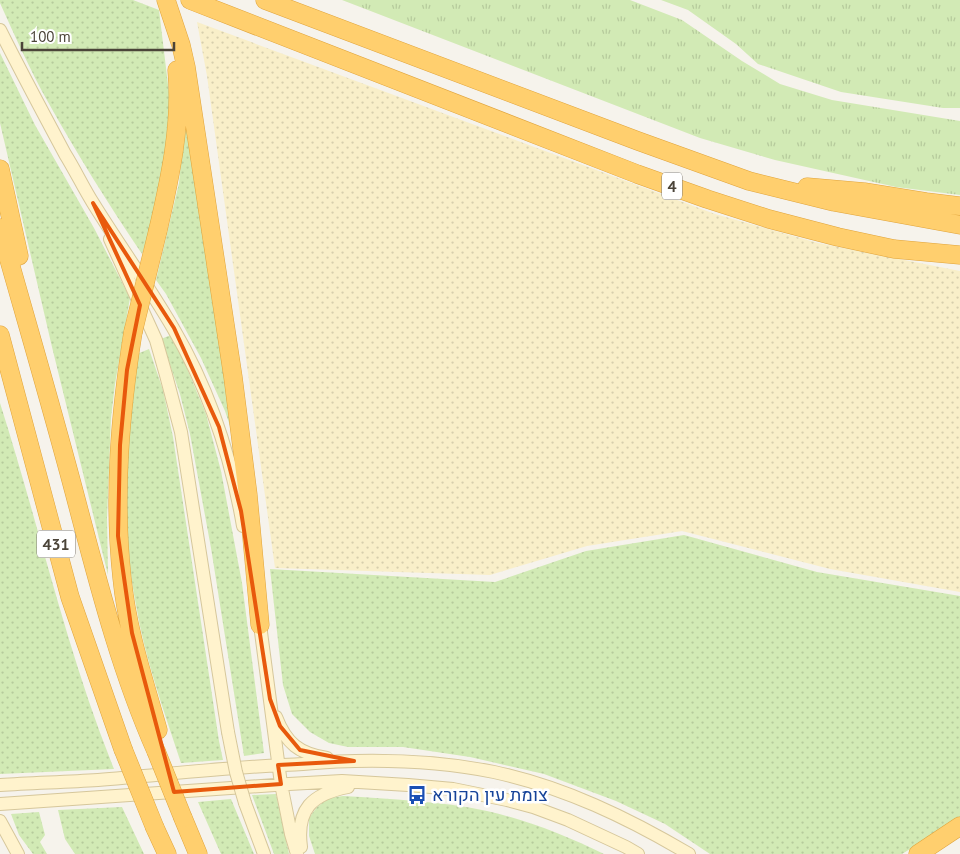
<svg xmlns="http://www.w3.org/2000/svg" width="960" height="854" font-family="'PT Sans',Heebo,sans-serif">
  <defs>
    <pattern id="grass-dots" width="8" height="8" patternUnits="userSpaceOnUse" patternTransform="scale(1.25)"><rect width="8" height="8" fill="#d2eab5"/><path d="M2 2h.1M6 6h.1" fill="none" stroke="#b6ca9c" stroke-width="1.8" stroke-linecap="round"/></pattern>
    <pattern id="sand-dots" width="8" height="8" patternUnits="userSpaceOnUse" patternTransform="scale(1.25)"><rect width="8" height="8" fill="#f9efc9"/><path d="M2 2h.1M6 6h.1" fill="none" stroke="#d7cead" stroke-width="1.8" stroke-linecap="round"/></pattern>
    <pattern id="park-tufts" width="24" height="20" patternUnits="userSpaceOnUse" patternTransform="scale(1.25)"><rect width="24" height="20" fill="#d2eab5"/><path d="M3 7l-1-3M5 7V3M7 7l1-3M15 17l-1-3M17 17v-4M19 17l1-3" fill="none" stroke="#b6ca9c"/></pattern>
  </defs>
  <rect width="100%" height="100%" fill="#f6f3ec"/>
  <!-- grass -->
  <path fill="url(#grass-dots)" d="M0,0H133L159,10L170,101L167,135L158,205L142,254C109,205 77,154 48,102C30,70 15,36 0,3Z
    M0,53L35,125L94,228L130,298L115,384L111,418L107,518L108,575L52,347L0,123Z
    M185,117L236,444L225,411L201,358L166,294L156,280L179,183Z
    M171,335L186,366L206,414L221,471L242,583L264,753L244,756L211,548L190,434L180,394L161,339Z
    M149,349L163,390L173,437L219,741L223,760L181,763C164,711 145,659 136,605C126,554 125,498 128,446C130,415 134,385 137,354Z
    M0,403C39,525 66,650 114,769L0,774Z
    M684,535L817,572L960,596V818L902,854H710L665,824L616,801L544,774L470,757L403,747H348L329,743L310,732L292,714L283,685L270,569L495,582L586,551Z
    M276,794L289,854H274L252,795Z
    M343,796C391,799 440,801 487,811C527,820 567,836 604,854H315L309,836V818L317,807L329,798Z
    M231,799L254,854H221L198,802Z
    M122,807L144,854H75L65,839L58,810Z
    M39,812L45,835L40,842L47,854H33L19,835L11,814Z"/>
  <!-- sand -->
  <path fill="url(#sand-dots)" d="M197,22L715,214L818,243L960,271V592L830,569L682,531L587,546L490,575L275,568L207,76Z"/>
  <!-- park -->
  <path fill="url(#park-tufts)" d="M342,0H630L682,20L742,61L780,84L832,100L960,121V195L896,187L775,160L700,138Z
    M661,0H960V108H943L841,92L758,64L736,44L688,10Z"/>
  <g fill="none" stroke-linecap="round" stroke-linejoin="round">
    <!-- secondary casing -->
    <g stroke="#d6c79b" stroke-width="14">
      <path id="secondary" d="M0,30C21,72 43,113 65,154C75,170 83,187 93,203C119,245 148,285 173,328C209,389 231,456 243,526
        M110,239L156,340L166,375L181,432L228,732
        M259,617L281,784L291,834L297,854
        M276,717C286,743 299,754 327,758
        M0,785C33,783 66,782 98,780C160,775 221,768 283,765C307,764 331,761 355,761C401,760 449,763 494,772C564,787 628,818 689,854
        M245,803L264,854
        M0,804L289,784L342,781L408,785L453,789L507,800L533,807L568,820L626,847L638,854
        M0,821L18,854
        M301,847C296,809 312,794 348,787"/>
    </g>
    <!-- highway casing -->
    <g stroke="#e0a43c" stroke-width="19">
      <path id="highway" d="M166,0L181,45L186,67L233,377L248,495L260,625
        M190,0L637,174L707,199L769,219L838,237L894,249L960,255
        M265,0L638,141L749,181L834,202L960,225
        M0,169L19,256
        M807,187L864,192L926,202L960,206
        M0,228C24,313 49,398 72,484C96,574 118,665 156,751
        M158,230C170,178 182,124 177,70
        M133,332C120,414 113,496 122,578C127,630 144,680 158,730
        M0,335L70,597L123,749
        M183,818L198,854
        M155,828L167,854
        M918,854L960,826"/>
    </g>
    <!-- secondary -->
    <use href="#secondary" stroke="#fff3cd" stroke-width="12"/>
    <!-- highway -->
    <use href="#highway" stroke="#ffcf6e" stroke-width="18"/>
    <!-- secondary-bridge casing -->
    <g stroke="#d6c79b" stroke-width="14" stroke-linecap="butt">
      <path id="secondary-bridge" d="M228,732L236,772L245,803"/>
    </g>
    <!-- highway-bridge casing -->
    <g stroke="#e0a43c" stroke-width="19" stroke-linecap="butt">
      <path id="highway-bridge" d="M133,332L158,230
        M123,749L155,828
        M156,751L183,818"/>
    </g>
    <!-- secondary-bridge -->
    <use href="#secondary-bridge" stroke="#fff3cd" stroke-width="12"/>
    <!-- highway-bridge -->
    <use href="#highway-bridge" stroke="#ffcf6e" stroke-width="18"/>
  </g>
  <!-- marked area -->
  <path fill="none" stroke="#e8590c" stroke-width="4" stroke-linejoin="round" d="M93,203L174,328L219,427L241,511L270,699L280,726L300,750L354,761L278,765L281,784L174,792L132,633L118,536L120,445L127,370L140,305Z"/>
  <!-- icons -->
  <defs>
    <g id="bus-bare" transform="scale(1.5)"><path d="M-5-6H5V4H4V6H2V4H-2V6H-4V4H-5ZM-3.5-4V0h7V-4ZM-3.5 1.2v1.5H-2V1.2ZM2 1.2v1.5H3.5V1.2Z" fill="#1a4fb4" stroke="#fff" stroke-width="2.5" paint-order="stroke"/></g>
  </defs>
  <g fill-rule="evenodd">
    <use href="#bus-bare" x="417" y="795"/>
  </g>
  <g text-anchor="middle" stroke-width="5" stroke-linejoin="round" paint-order="stroke">
    <!-- shield labels -->
    <g fill="#fff" stroke="#817c74" stroke-width="1">
      <rect x="662" y="172.5" width="20" height="27" rx="4"/>
      <rect x="37" y="530.5" width="38" height="27" rx="4"/>
    </g>
    <g font-size="16" font-weight="bold" fill="#4b4439">
      <text x="672" y="192">4</text>
      <text x="56" y="550">431</text>
    </g>
    <!-- transit labels -->
    <g font-size="18" fill="#164399" stroke="#fff" text-anchor="start">
      <text x="432" y="801">צומת עין הקורא</text>
    </g>
  </g>
  <!-- scale -->
  <path d="M22 42v8h152v-8" fill="none" stroke="#4b4439" stroke-width="2.5"/>
  <text x="30" y="42" font-size="15" fill="#4b4439" stroke="#ffffff" stroke-width="4" paint-order="stroke">100 m</text>
</svg>
